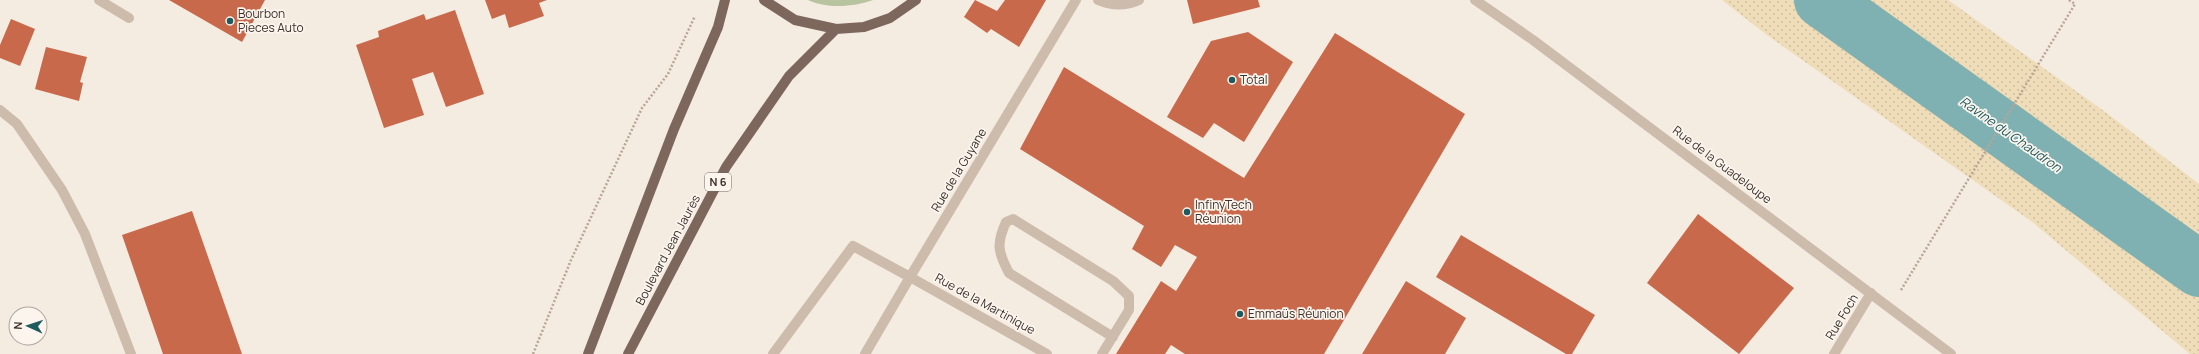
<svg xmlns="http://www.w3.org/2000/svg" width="2199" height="354" font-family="Manrope,sans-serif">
  <defs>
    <pattern id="sand-dots" width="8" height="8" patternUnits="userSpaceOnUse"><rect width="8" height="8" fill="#efdcb8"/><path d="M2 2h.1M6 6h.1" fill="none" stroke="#cebd9e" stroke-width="1.8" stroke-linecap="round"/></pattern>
  </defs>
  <rect width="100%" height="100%" fill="#f4ebe1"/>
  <!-- green -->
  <path fill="#b8c4a0" d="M808,0H873C854,7 827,9 808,0Z"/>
  <!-- sand -->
  <path fill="url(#sand-dots)" d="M1722,0H1948L2108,114L2199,184V354H2190L2031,221L1767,35Z"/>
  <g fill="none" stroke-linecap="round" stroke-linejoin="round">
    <!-- river -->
    <path stroke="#7fb0b2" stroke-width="56" d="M1822,0L2199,269"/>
  </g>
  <!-- building -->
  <path fill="#c8694b" d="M169,0H265L242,42Z
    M485,0H547L539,3L544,16L509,28L505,14L492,19Z
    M975,0L997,11L1005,0H1046L1019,47L991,29L987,33L964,17Z
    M1187,0H1258L1260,7L1193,24Z
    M455,10L484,94L446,107L433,72L412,79L424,115L384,128L356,45L379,37L378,31L424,14L426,20Z
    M11,19L35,29L20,66L0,58V45Z
    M1248,32L1293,62L1244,142L1214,123L1203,138L1167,117L1211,41Z
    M1335,33L1465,114L1324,354H1185L1171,345L1165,354H1116L1161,281L1176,291L1197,257L1175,245L1161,267L1132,249L1144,226L1020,149L1064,67L1244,178Z
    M46,47L87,57L80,82L83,83L79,101L35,89Z
    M192,211L242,354H163L122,235Z
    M1698,214L1794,288L1739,354L1647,283Z
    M1461,235L1595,315L1572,354H1566L1436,277Z
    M1406,281L1466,318L1445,354H1362Z"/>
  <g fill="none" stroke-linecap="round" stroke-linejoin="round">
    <!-- path -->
    <path stroke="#b9a596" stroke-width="2.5" stroke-dasharray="2 2" stroke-linecap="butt" d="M1901,290L2075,4L2069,0
      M533,354L571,260L642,108L668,74L695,16"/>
    <!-- service -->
    <path stroke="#cdbbac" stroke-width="10" d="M99,0L129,18
      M1098,0C1112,6 1126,6 1139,0
      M0,110L17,124L62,190L85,234L131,354
      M773,354L853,246L910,277L1076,0
      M1102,354L1129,310V296L1113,281L1013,219L1006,222C996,244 998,252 1009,273L1113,337"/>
    <!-- minor -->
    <path stroke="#cdbbac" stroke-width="10" d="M865,354L910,277L1047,354
      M1834,354L1871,293"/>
    <!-- tertiary -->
    <path stroke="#cdbbac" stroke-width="10" d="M1475,0L1533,40L1951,354"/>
    <!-- primary -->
    <path stroke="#7d675c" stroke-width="10" d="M764,0L795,20L836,29L864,27L890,18L916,0
      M588,354L674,129L718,27L725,0
      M628,354L726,167L789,76L836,29"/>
  </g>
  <!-- markers -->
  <g fill="#1f5a5e" stroke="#fbf5ee" stroke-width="1.5">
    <circle cx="230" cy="21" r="4"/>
    <circle cx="1232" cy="80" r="4"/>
    <circle cx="1187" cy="212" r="4"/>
    <circle cx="1240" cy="314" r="4"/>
  </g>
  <g text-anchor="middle" stroke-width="3.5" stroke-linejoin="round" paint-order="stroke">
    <!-- shield labels -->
    <rect fill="#fbf5ee" stroke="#756b66" stroke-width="1" x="705" y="173" width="26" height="18" rx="3"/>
    <g font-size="11" font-weight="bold" fill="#3b302b">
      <text x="718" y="186">N 6</text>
    </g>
    <!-- poi labels -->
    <g font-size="12" fill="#3b302b" stroke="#fbf5ee" text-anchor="start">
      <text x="238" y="18">Bourbon<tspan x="238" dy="14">Pieces Auto</tspan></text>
      <text x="1240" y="84">Total</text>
      <text x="1195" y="209">InfinyTech<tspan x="1195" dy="14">Réunion</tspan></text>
      <text x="1248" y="318">Emmaüs Réunion</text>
    </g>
    <!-- street labels -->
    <g font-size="12" fill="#3b302b" stroke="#fbf5ee">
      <text transform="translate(1722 165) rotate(37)" y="4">Rue de la Guadeloupe</text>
      <text transform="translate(959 170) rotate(-59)" y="4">Rue de la Guyane</text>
      <text transform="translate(668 250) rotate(-62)" y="4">Boulevard Jean Jaurès</text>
      <text transform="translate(985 304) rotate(29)" y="4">Rue de la Martinique</text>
      <text transform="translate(1842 317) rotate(-59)" y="4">Rue Foch</text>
    </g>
    <!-- water labels -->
    <g font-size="13" font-style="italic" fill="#1f5a5e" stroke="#fbf5ee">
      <text transform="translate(2011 134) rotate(35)" y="5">Ravine du Chaudron</text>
    </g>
  </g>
  <!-- north arrow -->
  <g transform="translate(28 326) rotate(273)"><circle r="19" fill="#fbf5ee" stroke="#aea6a0"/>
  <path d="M0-3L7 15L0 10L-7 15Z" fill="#1f5a5e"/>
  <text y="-6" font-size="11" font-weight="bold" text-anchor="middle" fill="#3b302b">N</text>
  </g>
</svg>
